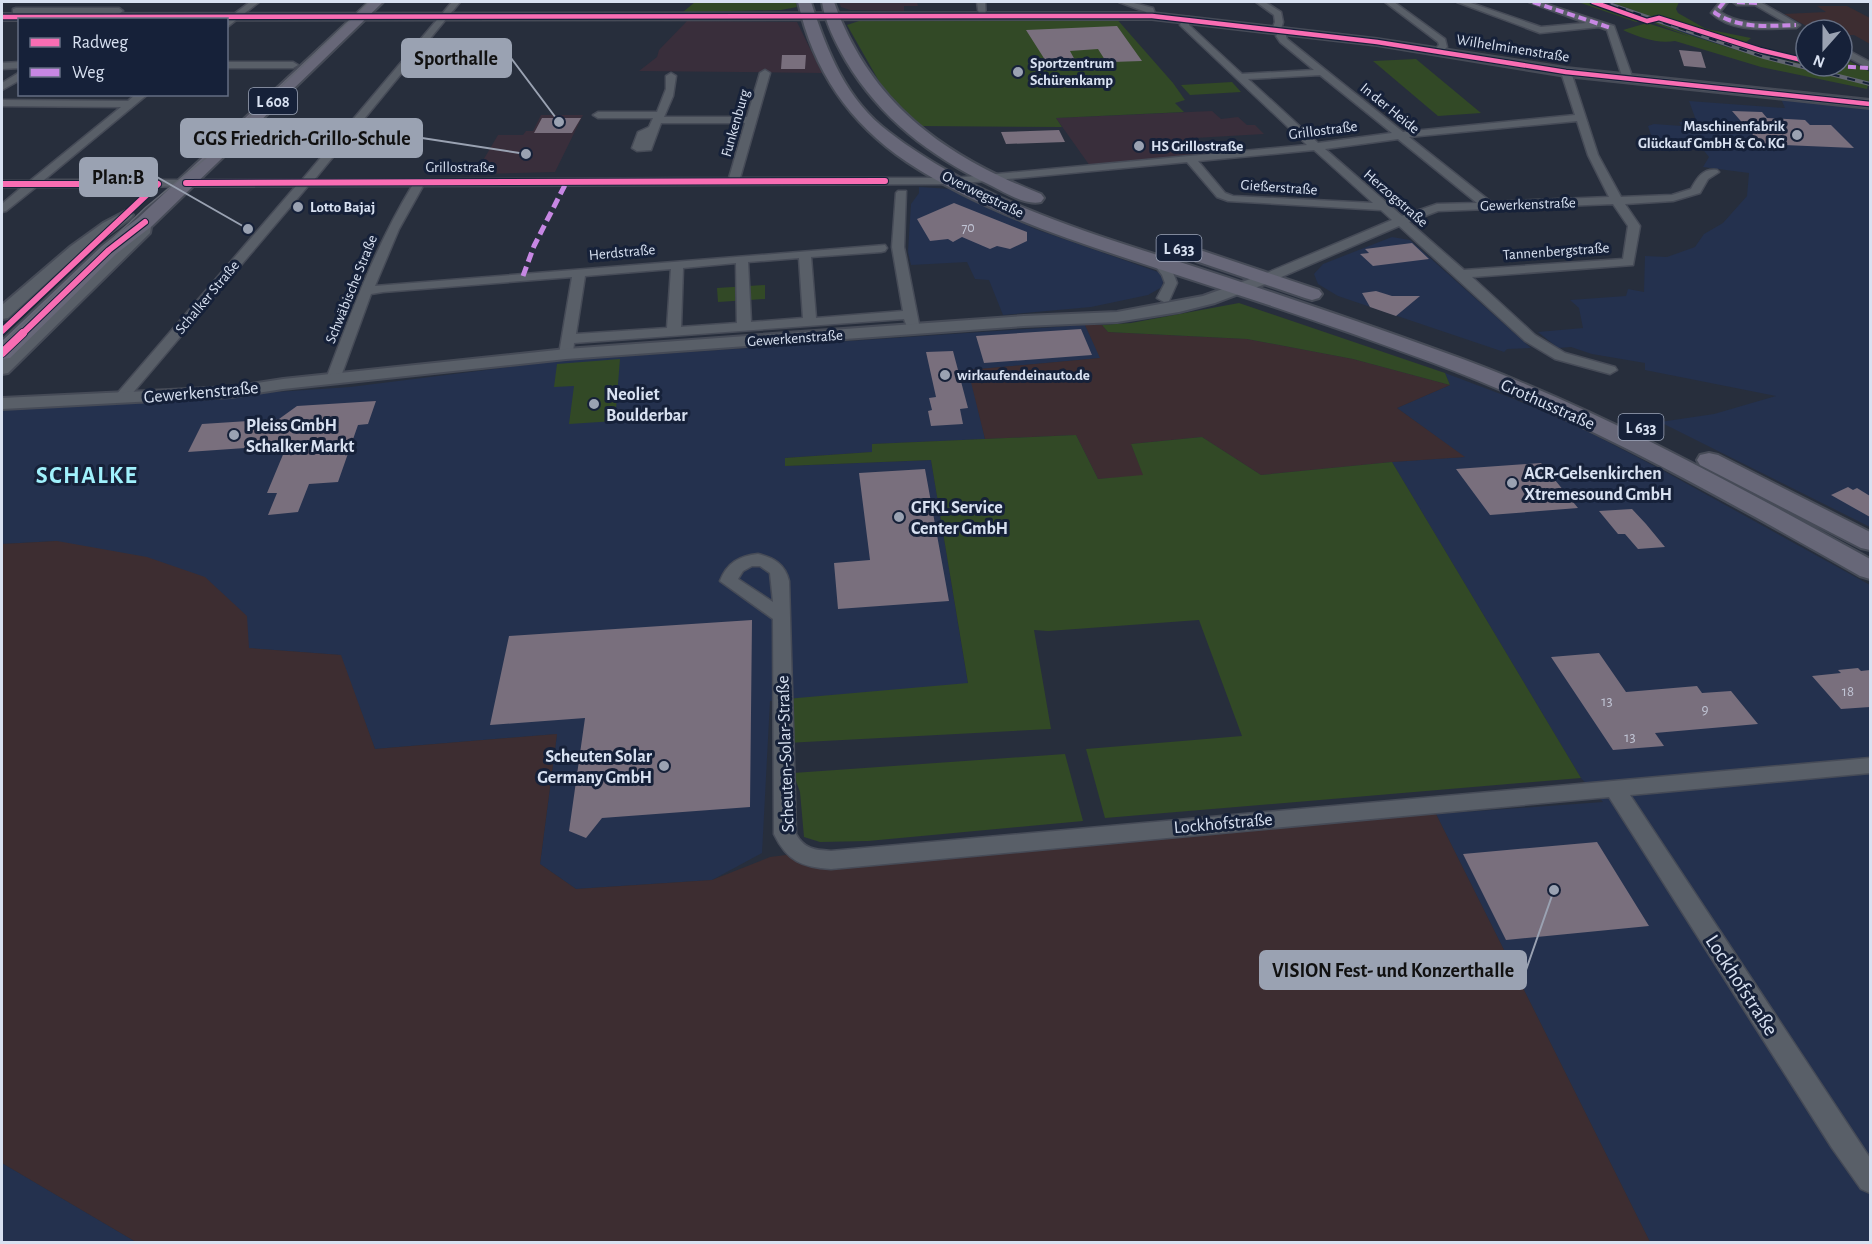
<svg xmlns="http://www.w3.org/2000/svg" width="1872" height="1244" font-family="'Alegreya Sans',sans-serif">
  <rect width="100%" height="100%" fill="#272e3c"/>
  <!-- built -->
  <path fill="#24314e" d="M1597,2H1610L1754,52L1870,82L1868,85L1771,61L1695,37Z
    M1781,99L1870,108V527L1660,422L1714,414L1776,396L1645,370V363L1592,354L1571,347L1558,348L1538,332L1583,328L1579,308L1570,300L1626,296L1628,289L1644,292L1645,256L1667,257L1695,247L1704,234L1723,223L1747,196L1749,173L1703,167L1709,157L1701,147L1652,138L1648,126L1654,124L1682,126L1679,122L1697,123L1689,101L1785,108Z
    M919,187L951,189L1035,229L1161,273L1163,281L1162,287L1148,295L1091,307L1003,315L989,280L975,279L967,262L911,265L908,252L911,204L919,193Z
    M1392,237L1410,240L1531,348L1507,349L1504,352L1338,296L1318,284L1314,274L1323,264Z
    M1085,325L1101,358L969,370L985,439L872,444L873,452L785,458L786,466L931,460L968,684L770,701L762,853L712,880L576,889L540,864L557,734L375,749L340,655L248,648L57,541L2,544V407L113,403L350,387L557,361Z
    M1445,373L1514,399L1583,429L1662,470L1870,585V1242H1650L1436,814L1603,802L1581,778L1392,462L1464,457L1397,408L1450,385Z
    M2,1163L136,1242H2Z"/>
  <!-- industrial -->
  <path fill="#3d2d31" d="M1817,6H1847L1870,18V44L1854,35H1842V30H1814L1784,14L1826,12Z
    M1085,325H1102L1108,332L1247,339L1353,359L1450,385L1397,408L1465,457L1392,462L1261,475L1202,437L1131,444L1144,476L1098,479L1076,435L985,439L968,370L1100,358Z
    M57,541L147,557L205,577L247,616L249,648L341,655L375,749L557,734L540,864L576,889L712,880L770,857L794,854L831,863L1436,814L1650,1242H136L2,1163V544Z"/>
  <!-- education -->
  <path fill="#392e3b" d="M839,2H917L918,6H904V11L850,10L841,7Z
    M687,21L797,22L822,73L639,71L657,57L659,50Z
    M1212,111L1221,119L1238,117L1247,125H1255L1264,134L1195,138L1210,155L1090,166L1056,118Z
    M541,115H583L555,172L475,174L498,135H523L526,131H533Z"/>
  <!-- green -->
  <path fill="#324926" d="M695,2H796L797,7L781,10L683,12Z
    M1578,2C1618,1 1658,25 1696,37C1752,56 1810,71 1868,85L1867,89L1761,67L1675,41C1657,44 1638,37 1623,30L1647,23L1691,37L1646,20L1636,22Z
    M1610,2H1679L1676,9L1678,13L1706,29L1751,38L1744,44L1806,59V66H1842V62L1847,60L1870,72V82C1781,62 1696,33 1610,2Z
    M1115,17L1173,83L1185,100L1175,103L1184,112L1056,118L1062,127L919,126L884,90L847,25L859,21L1098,19Z
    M1416,59L1481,113L1438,116L1373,61Z
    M1232,82L1241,92L1190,95L1181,85Z
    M765,285V299L718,302L717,288Z
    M1239,303L1445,373L1450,385L1353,359L1247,339L1108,332L1102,325L1131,323Z
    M620,359L615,421L569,424L574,386L554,387L557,364Z
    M1076,435L1098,479L1143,475L1131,444L1202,437L1261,475L1392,462L1581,778L1105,818L1086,749L1242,736L1199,620L1048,631L1034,630L1051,729L786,743V699L968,683L931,460L785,466V458L872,452V444Z
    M1065,754L1083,821L868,841L820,842L804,837L800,792L793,773Z"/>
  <!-- building -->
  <path fill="#796f7d" d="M1117,26L1142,61L1112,62L1111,60H1105L1098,49L1070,51L1076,62L1047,63L1026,30Z
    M1679,50L1701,52L1706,68L1684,66Z
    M782,55H806L805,69H781Z
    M1732,111L1762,112L1767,118L1805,120L1810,125H1831L1854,148L1761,144Z
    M542,118H581L572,133H534Z
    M1059,130L1065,142L1006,144L1001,132Z
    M954,203L1027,232V241L1010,249L997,246L990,249L962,237L953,242L948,239L930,241L917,219Z
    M1412,243L1429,259L1373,266L1360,254L1369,253L1365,249Z
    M1376,291L1392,296H1420L1396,316L1370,307L1362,293Z
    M1081,329L1092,355L984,363L976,336Z
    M953,351L968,408L960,409L963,424L931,426L928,411L932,410L929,398L936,397L926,352Z
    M376,401L368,424L358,425L338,482L309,484L298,512L268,515L277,493H267L287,445L188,452L202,424L279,419L297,406Z
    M1541,463L1578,508L1490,515L1456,469Z
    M925,469L949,601L838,609L834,563L870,560L859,473Z
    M1848,487L1853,490L1857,488L1870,496V517L1831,495Z
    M1632,509L1646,524L1665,547L1638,549L1625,534H1618L1599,511Z
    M752,620L750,807L602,818L586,838L569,831L585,718L490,725L509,636Z
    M1599,653L1626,692L1697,686L1702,693L1731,691L1758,724L1655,733L1664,746L1613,750L1551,657Z
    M1858,668L1861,671L1870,670V707L1841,709L1812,676L1841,673L1838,670Z
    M1597,842L1649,926L1506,940L1463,854Z"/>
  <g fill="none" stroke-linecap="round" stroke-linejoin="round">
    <!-- minor casing -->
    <g stroke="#464b57" stroke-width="3">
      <path id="minor" d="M250,2H259L226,28V20Z
        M452,2H460L314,180L729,178L745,123H661L651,150L637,151L632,148L638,132L649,127L653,118H598L593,115L598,112H657L666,89V76L671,73L676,76L673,96L664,117H747L760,73L765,70L770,73L740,178H954L1307,145L1180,25L1183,17H1189V25L1242,74L1314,70L1280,42L1276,36L1279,32L1272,30L1275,22L1274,15L1256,2H1265L1281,12L1283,22L1281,29L1288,31L1286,36L1287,39L1403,132L1575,115L1561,72L1566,69L1571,72L1598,155L1621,197L1672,195L1691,189C1697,178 1703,168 1717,170L1719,172L1708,179L1700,193L1673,201L1625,204L1640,226L1633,265L1472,277L1535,335L1565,353L1615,367L1617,370L1610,374L1555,359L1525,341L1399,226L1272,281H1262L1261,278L1262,275L1392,220L1381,210L1228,201L1217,197L1187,162L954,184L423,186L399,229L375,286L885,245L887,248L885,251L881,252L811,257L816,318L903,311L892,247L896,193L898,191H906L904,247L919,324L917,327H907L904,319L574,343L573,354L566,358L559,354L572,277L383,292L371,294L340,379L333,383L326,379C351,313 375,247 412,186H308L125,402H115L113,399L115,396L296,186L36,187L6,211L2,212V204L22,187H2V181H30L121,107L2,106V100L128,101L136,94H148L44,180H302ZM1320,75L1392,133L1318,143L1248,79ZM1577,121L1588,155L1609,197L1491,202L1409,137ZM1398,139L1477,203L1437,204L1402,216L1325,149ZM1314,150L1373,203L1233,196L1225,193L1198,161ZM1613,204L1628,226L1623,259L1464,270L1409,222L1438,211ZM799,258L803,318L751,322L748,262ZM736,263L737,323L681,327L683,268ZM671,269L667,328L576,334L585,276Z
        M977,2H985L986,18L979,16Z
        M1119,2H1130L1153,8L1156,16L1149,18L1146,12Z
        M1385,2H1394L1445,39L1447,47L1441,53H1435L1433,51L1439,45L1438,42Z
        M1457,2H1468L1541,27L1586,23L1529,2H1540L1614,26L1633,79L1628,82L1623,79L1607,30L1599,27L1540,33Z
        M1720,2H1728L1720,12C1740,25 1763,23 1786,23L1755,5H1737L1733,2H1760L1800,25L1796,28C1768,28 1733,34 1711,13Z
        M16,8H119L123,11L119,14L13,13V9Z
        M1842,47L1870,62V69L1842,54Z
        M20,62V68L2,69V63Z
        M226,62H293L298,65L293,68H226Z
        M20,72V80L2,90V83Z
        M1159,259C1169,262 1174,274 1177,283L1169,301L1164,302L1157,298L1165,283L1162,275L1153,263Z
        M758,554C774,558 785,564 789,581L796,834C804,849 815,850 831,851L1870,758V773L1630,795L1870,1158V1193L1861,1189L1832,1148L1609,797L831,869C802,867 787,861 774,834L773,619L720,581C727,563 739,556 758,554ZM752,566H760L770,573L773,602L738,579L743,571Z"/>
    </g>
    <!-- tertiary casing -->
    <g stroke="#464b57" stroke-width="4">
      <path id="tertiary" d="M1152,13L1377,39L1566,68L1870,100V108L1566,76L1377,45L1152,19L2,20V14Z
        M126,211L133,215L131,218L67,264L8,318L2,319V305L71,246L103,223Z
        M145,218L152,222L150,233L8,373L2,374V360L137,229L138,222Z
        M1267,273L1275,278L1273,281L1215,303L1179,312L1117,322L1024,326L566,359L283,389L231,397L2,409V398L231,387L283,379L566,349L1024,316L1117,312L1203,296Z"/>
    </g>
    <!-- primary casing -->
    <g stroke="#464b57" stroke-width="4">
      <path id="primary" d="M369,2H383L152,226L116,254L10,358L2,359V341L102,246L138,218Z
        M798,2H811C827,51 846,100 889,132C976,199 1082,231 1186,264C1272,292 1358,321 1443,352C1592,405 1732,483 1870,559V579L1860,576C1721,497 1581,418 1431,362C1345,330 1258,301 1171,273C1081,243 987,215 907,162C849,123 813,70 798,2Z
        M822,2H834C870,103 944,156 1041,194L1044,198L1041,202C1026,206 1004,192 990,185C930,156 880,118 846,61C835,42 825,22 822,2Z
        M1203,251L1319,290L1322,294L1319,298L1312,300L1305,298L1196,261L1193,257L1196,253Z
        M1709,453L1718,455L1870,532V550L1861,548L1700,465L1697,460L1700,455Z"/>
    </g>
    <!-- minor -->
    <use href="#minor" fill="#595f68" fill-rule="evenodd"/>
    <!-- tertiary -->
    <use href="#tertiary" fill="#595f68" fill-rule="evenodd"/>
    <!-- primary -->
    <use href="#primary" fill="#676778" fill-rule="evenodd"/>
    <!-- tram -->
    <path stroke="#616570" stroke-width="1.5" d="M2,344L146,207L207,157L369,2"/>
    <!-- rail casing -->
    <g stroke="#616570" stroke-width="4">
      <path id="rail" d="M1603,2L1764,57L1870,84"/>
    </g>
    <!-- rail -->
    <use href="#rail" stroke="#162139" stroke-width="2" stroke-dasharray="8" stroke-linecap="butt"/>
    <!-- quiet-far1 -->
    <path stroke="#c787e3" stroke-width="4" stroke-dasharray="8 4" stroke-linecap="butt" d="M1533,2L1611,28
      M1724,2L1715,13C1740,29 1767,26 1796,25
      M1737,2L1757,3
      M1836,66L1870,68"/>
    <!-- quiet -->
    <path stroke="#c787e3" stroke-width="5" stroke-dasharray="10 5" stroke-linecap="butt" d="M523,276L534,246L567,181"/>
    <!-- cycleway-far2 casing -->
    <g stroke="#162139" stroke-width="7">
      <path id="cycleway-far2" d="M1593,2L1647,21L1659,18L1760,50L1806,61
        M2,17L1152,16L1377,42L1566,72L1870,104"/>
    </g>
    <!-- cycleway-far1 casing -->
    <g stroke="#162139" stroke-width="8">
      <path id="cycleway-far1" d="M186,183L885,181
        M2,184H158
        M2,331L158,184
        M21,335L109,250L145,222"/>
    </g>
    <!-- cycleway casing -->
    <g stroke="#162139" stroke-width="10">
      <path id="cycleway" d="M2,353L23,333"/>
    </g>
    <!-- cycleway-far2 -->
    <use href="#cycleway-far2" stroke="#f96db3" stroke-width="4.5"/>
    <!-- cycleway-far1 -->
    <use href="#cycleway-far1" stroke="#f96db3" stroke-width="6"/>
    <!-- cycleway -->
    <use href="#cycleway" stroke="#f96db3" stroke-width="8"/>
  </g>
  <!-- markers -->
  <g fill="#9aa2b2" stroke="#162139" stroke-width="2">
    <circle cx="1018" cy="72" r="6"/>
    <circle cx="1797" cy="135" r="6"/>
    <circle cx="1139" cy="146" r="6"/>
    <circle cx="298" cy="207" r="6"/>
    <circle cx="945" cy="375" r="6"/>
    <circle cx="594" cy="404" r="6"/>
    <circle cx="234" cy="435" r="6"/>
    <circle cx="1512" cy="483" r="6"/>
    <circle cx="899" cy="517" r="6"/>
    <circle cx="664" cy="766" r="6"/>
  </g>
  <g text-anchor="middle" stroke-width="6" stroke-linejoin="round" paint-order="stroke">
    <!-- far-number labels -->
    <g font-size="14" fill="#c0c4d4">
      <text x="968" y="232">70</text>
    </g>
    <!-- far-street labels -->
    <g font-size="15" fill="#d8e1f1" stroke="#162139">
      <text transform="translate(1513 48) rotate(9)" y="5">Wilhelminenstraße</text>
      <text transform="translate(1390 108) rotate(39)" y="5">In der Heide</text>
      <text transform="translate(735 123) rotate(-74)" y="5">Funkenburg</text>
      <text transform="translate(1323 130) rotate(-7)" y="5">Grillostraße</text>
      <text x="460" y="172">Grillostraße</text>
      <text transform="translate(1279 187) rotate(4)" y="5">Gießerstraße</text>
      <text transform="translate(983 194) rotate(26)" y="5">Overwegstraße</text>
      <text transform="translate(1396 198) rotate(41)" y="5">Herzogstraße</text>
      <text transform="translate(1528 204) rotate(-2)" y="5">Gewerkenstraße</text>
      <text transform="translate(1556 251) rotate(-4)" y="5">Tannenbergstraße</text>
      <text transform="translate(622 252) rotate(-5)" y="5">Herdstraße</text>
      <text transform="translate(351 289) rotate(-68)" y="5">Schwäbische Straße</text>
      <text transform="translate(207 297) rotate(-50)" y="5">Schalker Straße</text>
      <text transform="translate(795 338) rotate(-4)" y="5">Gewerkenstraße</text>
    </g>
    <!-- far-poi labels -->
    <g font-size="15" font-weight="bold" fill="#d8e1f1" stroke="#162139" text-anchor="start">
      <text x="1030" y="68">Sportzentrum<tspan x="1030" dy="17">Schürenkamp</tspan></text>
      <text x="1785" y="131" text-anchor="end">Maschinenfabrik<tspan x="1785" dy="17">Glückauf GmbH &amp; Co. KG</tspan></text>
      <text x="1151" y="151">HS Grillostraße</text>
      <text x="310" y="212">Lotto Bajaj</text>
      <text x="957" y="380">wirkaufendeinauto.de</text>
    </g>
    <!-- number labels -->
    <g font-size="15" fill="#c0c4d4">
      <text x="1848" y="696">18</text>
      <text x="1607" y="706">13</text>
      <text x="1705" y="714">9</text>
      <text x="1630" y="742">13</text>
    </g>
    <!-- shield labels -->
    <g fill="#162139" stroke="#9ea7ba" stroke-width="1.5">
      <rect x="249" y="88" width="48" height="26" rx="4.5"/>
      <rect x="1156.5" y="235" width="45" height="26" rx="4.5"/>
      <rect x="1618.5" y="414" width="45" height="26" rx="4.5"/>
    </g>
    <g font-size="16" font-weight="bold" fill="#d8e1f1">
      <text x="273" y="107">L 608</text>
      <text x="1179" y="254">L 633</text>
      <text x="1641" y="433">L 633</text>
    </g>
    <!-- street labels -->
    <g font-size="18" fill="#d8e1f1" stroke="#162139">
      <text transform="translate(201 392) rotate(-5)" y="6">Gewerkenstraße</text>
      <text transform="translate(1548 404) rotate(24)" y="6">Grothusstraße</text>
      <text transform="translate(785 754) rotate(-92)" y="6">Scheuten-Solar-Straße</text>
      <text transform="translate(1223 823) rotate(-5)" y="6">Lockhofstraße</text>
    </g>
    <!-- poi labels -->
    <g font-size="18" font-weight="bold" fill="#d8e1f1" stroke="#162139" text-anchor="start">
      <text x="606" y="400">Neoliet<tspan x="606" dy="21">Boulderbar</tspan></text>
      <text x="246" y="431">Pleiss GmbH<tspan x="246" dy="21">Schalker Markt</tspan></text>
      <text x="1524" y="479">ACR-Gelsenkirchen<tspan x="1524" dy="21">Xtremesound GmbH</tspan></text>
      <text x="911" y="513">GFKL Service<tspan x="911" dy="21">Center GmbH</tspan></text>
      <text x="652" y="762" text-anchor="end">Scheuten Solar<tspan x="652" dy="21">Germany GmbH</tspan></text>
    </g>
    <!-- near-street labels -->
    <g font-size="21" fill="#d8e1f1" stroke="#162139">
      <text transform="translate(1742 985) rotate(57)" y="7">Lockhofstraße</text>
    </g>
    <!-- district labels -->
    <g font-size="24" font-weight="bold" letter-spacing="1.5" fill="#a0f1fc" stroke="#162139">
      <text x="87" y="483">SCHALKE</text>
    </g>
  </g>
  <!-- callouts -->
  <path fill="none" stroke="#9aa2b2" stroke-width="2" d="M559 122L511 58M526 154L422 138M248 229L157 177M1554 890L1526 970"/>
  <g fill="#9aa2b2" stroke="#162139" stroke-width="2">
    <circle cx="559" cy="122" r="6"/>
    <circle cx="526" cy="154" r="6"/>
    <circle cx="248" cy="229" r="6"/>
    <circle cx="1554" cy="890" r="6"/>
  </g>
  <g fill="#9aa2b2" stroke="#9aa2b2" stroke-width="2">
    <rect x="402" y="39" width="109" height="38" rx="6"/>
    <rect x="181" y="119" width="241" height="38" rx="6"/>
    <rect x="80" y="158" width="77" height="38" rx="6"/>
    <rect x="1260" y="951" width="266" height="38" rx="6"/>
  </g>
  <g font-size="20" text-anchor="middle" font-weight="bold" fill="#111">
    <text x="456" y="65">Sporthalle</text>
    <text x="302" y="145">GGS Friedrich-Grillo-Schule</text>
    <text x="118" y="184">Plan:B</text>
    <text x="1393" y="977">VISION Fest- und Konzerthalle</text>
  </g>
  <!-- border -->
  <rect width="1872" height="1244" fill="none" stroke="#d8e1f1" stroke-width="6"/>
  <!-- legend -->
  <rect x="18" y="18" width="210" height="78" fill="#162139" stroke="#646e83" stroke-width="1.5"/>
  <rect x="30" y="38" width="30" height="9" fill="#f96db3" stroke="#646e83" stroke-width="1.5"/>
  <text x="72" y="48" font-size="18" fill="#d8e1f1">Radweg</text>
  <rect x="30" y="68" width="30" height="9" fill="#c787e3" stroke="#646e83" stroke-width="1.5"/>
  <text x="72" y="78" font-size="18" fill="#d8e1f1">Weg</text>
  <!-- north arrow -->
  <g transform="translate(1824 48) rotate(201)"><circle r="28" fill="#162139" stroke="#646e83" stroke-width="1.5"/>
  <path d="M0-4.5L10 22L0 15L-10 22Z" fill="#9aa2b2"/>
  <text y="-9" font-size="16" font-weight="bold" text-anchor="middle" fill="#d8e1f1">N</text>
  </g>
</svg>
